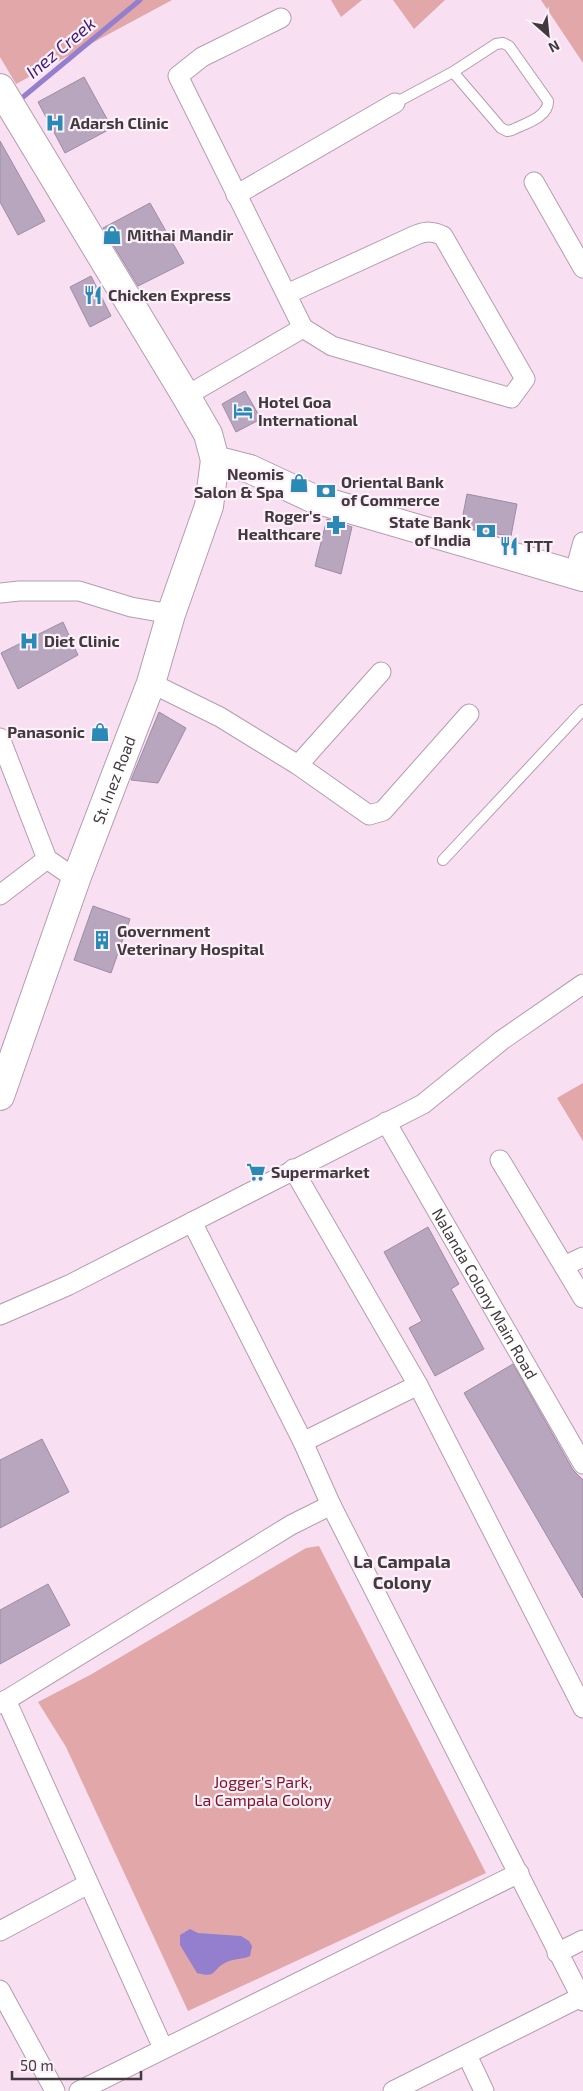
<svg xmlns="http://www.w3.org/2000/svg" width="583" height="2091" font-family="'Exo 2',sans-serif">
  <rect width="100%" height="100%" fill="#f9dff2"/>
  <!-- green -->
  <path fill="#e2a7a9" d="M0,0H172L16,84L0,57Z
    M331,0H362L341,17Z
    M393,0H445L414,29Z
    M541,0H583V63Z
    M583,1083V1141L557,1098Z
    M319,1546L486,1873L188,2011L66,1747L38,1702L90,1675L306,1548Z"/>
  <!-- water -->
  <path fill="#937fcd" d="M190,1929L198,1933L241,1936L249,1941L252,1946L250,1956C242,1960 235,1958 227,1962C212,1968 218,1979 197,1973L180,1945V1935Z"/>
  <g fill="none" stroke-linecap="round" stroke-linejoin="round">
    <!-- stream -->
    <path stroke="#937fcd" stroke-width="5" d="M17,102L140,0"/>
  </g>
  <!-- building -->
  <path fill="#b7a6be" stroke="#9c8ca4" d="M84,77L112,128L65,153L38,102Z
    M0,141L45,221L18,235L0,202Z
    M150,203L184,263L138,286L103,228Z
    M91,276L111,316L90,327L70,287Z
    M245,391L261,419L236,432L222,404Z
    M467,494L517,504L511,536L483,532L461,525Z
    M327,519L352,527L341,574L315,566Z
    M63,622L78,655L18,689L1,653Z
    M159,712L186,728L158,783L131,780Z
    M93,906L130,919L111,973L74,960Z
    M428,1227L459,1284L451,1289L484,1349L435,1376L409,1328L422,1321L384,1252Z
    M513,1364L573,1470L583,1480V1598L464,1393Z
    M42,1439L69,1492L0,1528V1460Z
    M48,1584L70,1625L0,1664V1610Z"/>
  <g fill="none" stroke-linecap="round" stroke-linejoin="round">
    <!-- lane casing -->
    <g stroke="#b59cae" stroke-width="12">
      <path id="lane" d="M395,103L453,72L496,44L503,43L509,46L548,101C549,117 524,124 512,130L507,131L501,128L453,72
        M443,860L583,710"/>
    </g>
    <!-- street casing -->
    <g stroke="#b59cae" stroke-width="21">
      <g id="street">
        <path d="M281,18L202,57L178,76L303,328L332,346L511,398L525,379L443,236C433,231 427,231 416,235L287,294"/>
        <path d="M534,182L583,268"/>
        <path d="M236,195L395,103"/>
        <path d="M186,396L303,328"/>
        <path d="M574,575L583,542"/>
        <path d="M0,593L19,591H79L131,607L171,614"/>
        <path d="M151,683L220,717L298,765L369,815L383,811L469,714"/>
        <path d="M0,738L47,859L76,879"/>
        <path d="M298,765L381,672"/>
        <path d="M0,895L47,859"/>
        <path id="s1" d="M386,1122L583,1464"/>
        <path d="M500,1160L583,1298"/>
        <path d="M293,1169L418,1385L583,1708"/>
        <path d="M192,1222L303,1442L331,1505L583,2001"/>
        <path d="M564,1266L583,1257"/>
        <path d="M0,1315L69,1285L423,1104L502,1040L583,984"/>
        <path d="M303,1442L418,1385"/>
        <path d="M6,1700L163,2048"/>
        <path d="M0,1704L291,1525L331,1505"/>
        <path d="M0,1931L88,1884"/>
        <path d="M557,1953L583,1940"/>
        <path d="M0,1990L55,2091"/>
        <path d="M467,2055L484,2091"/>
        <path d="M79,2091L519,1873"/>
        <path d="M393,2091L581,1997"/>
      </g>
    </g>
    <!-- secondary casing -->
    <g stroke="#b59cae" stroke-width="30">
      <g id="secondary">
        <path d="M0,88L186,396L208,434L215,460L250,469L312,498L583,577"/>
        <path id="s2" d="M0,1096L76,879L151,683L171,614L209,506L215,460"/>
      </g>
    </g>
    <!-- lane -->
    <use href="#lane" stroke="#fff" stroke-width="10"/>
    <!-- street -->
    <use href="#street" stroke="#fff" stroke-width="19"/>
    <!-- secondary -->
    <use href="#secondary" stroke="#fff" stroke-width="28"/>
  </g>
  <!-- icons -->
  <defs>
    <g id="hospital-bare" transform="scale(1.5)"><path d="M-5-5h3v3.5h4V-5h3V5h-3V1.5h-4V5h-3Z" fill="#2a8ab5" stroke="#fcf1f9" stroke-width="2.5" paint-order="stroke"/></g>
    <g id="shop-bare" transform="scale(1.5)"><path d="M-5-2.5h2.3a2.7 3.5 0 0 1 5.4 0H5L5.5 6h-11ZM-1.5-2.5h3a1.5 2.3 0 0 0-3 0Z" fill="#2a8ab5" stroke="#fcf1f9" stroke-width="2.5" paint-order="stroke"/></g>
    <g id="restaurant-bare" transform="scale(1.5)"><path d="M-5-6h1v4h1v-4h1v4h1v-4h1v5L-1.5 .5V6h-2V.5L-5-1ZM5-6V6H3V1.5H1.5Q1.5-4 5-6Z" fill="#2a8ab5" stroke="#fcf1f9" stroke-width="2.5" paint-order="stroke"/></g>
    <g id="hotel-bare" transform="scale(1.5)"><path d="M-6-4.5h1.5V1H6V5H4.5V3h-9V5H-6ZM-4 0a1.8 1.8 0 1 1 3.6 0ZM.5 0V-2.5h3Q6-2.5 6 0Z" fill="#2a8ab5" stroke="#fcf1f9" stroke-width="2.5" paint-order="stroke"/></g>
    <g id="bank-bare" transform="scale(1.5)"><path d="M-6-4H6V4H-6ZM0-2.3a2.3 2.3 0 1 0 0 4.6a2.3 2.3 0 1 0 0-4.6Z" fill="#2a8ab5" stroke="#fcf1f9" stroke-width="2.5" paint-order="stroke"/></g>
    <g id="pharmacy-bare" transform="scale(1.5)"><path d="M-2-6h4v4h4v4h-4v4h-4v-4h-4v-4h4Z" fill="#2a8ab5" stroke="#fcf1f9" stroke-width="2.5" paint-order="stroke"/></g>
    <g id="building-bare" transform="scale(1.5)"><path d="M-4-6H4V6H1V3H-1V6H-4ZM-2.5-4.3h1.7v1.8h-1.7ZM.8-4.3h1.7v1.8H.8ZM-2.5-1h1.7V.8h-1.7ZM.8-1h1.7V.8H.8Z" fill="#2a8ab5" stroke="#fcf1f9" stroke-width="2.5" paint-order="stroke"/></g>
    <g id="supermarket-bare" transform="scale(1.5)"><path d="M-6-5.5h2.5l.6 2H6L4.5 2H-2.5L-4.4-4H-6ZM-1.5 3.2a1.3 1.3 0 1 0 .1 0ZM3 3.2a1.3 1.3 0 1 0 .1 0Z" fill="#2a8ab5" stroke="#fcf1f9" stroke-width="2.5" paint-order="stroke"/></g>
  </defs>
  <g fill-rule="evenodd">
    <use href="#hospital-bare" x="55" y="123"/>
    <use href="#shop-bare" x="112" y="235"/>
    <use href="#restaurant-bare" x="93" y="295"/>
    <use href="#hotel-bare" x="243" y="411"/>
    <use href="#shop-bare" x="299" y="483"/>
    <use href="#bank-bare" x="326" y="491"/>
    <use href="#pharmacy-bare" x="336" y="525"/>
    <use href="#bank-bare" x="486" y="531"/>
    <use href="#restaurant-bare" x="509" y="546"/>
    <use href="#hospital-bare" x="29" y="641"/>
    <use href="#shop-bare" x="100" y="732"/>
    <use href="#building-bare" x="102" y="940"/>
    <use href="#supermarket-bare" x="256" y="1172"/>
  </g>
  <g text-anchor="middle" stroke-width="4.5" stroke-linejoin="round" paint-order="stroke">
    <!-- poi labels -->
    <g font-size="16" font-weight="bold" fill="#42383f" stroke="#fcf1f9" text-anchor="start">
      <text x="70" y="129">Adarsh Clinic</text>
      <text x="127" y="241">Mithai Mandir</text>
      <text x="108" y="301">Chicken Express</text>
      <text x="258" y="408">Hotel Goa<tspan x="258" dy="18">International</tspan></text>
      <text x="284" y="480" text-anchor="end">Neomis<tspan x="284" dy="18">Salon &amp; Spa</tspan></text>
      <text x="341" y="488">Oriental Bank<tspan x="341" dy="18">of Commerce</tspan></text>
      <text x="321" y="522" text-anchor="end">Roger's<tspan x="321" dy="18">Healthcare</tspan></text>
      <text x="471" y="528" text-anchor="end">State Bank<tspan x="471" dy="18">of India</tspan></text>
      <text x="524" y="552">TTT</text>
      <text x="44" y="647">Diet Clinic</text>
      <text x="85" y="738" text-anchor="end">Panasonic</text>
      <text x="117" y="937">Government<tspan x="117" dy="18">Veterinary Hospital</tspan></text>
      <text x="271" y="1178">Supermarket</text>
    </g>
    <!-- street labels -->
    <g font-size="16" fill="#42383f" stroke="#fcf1f9">
      <text dy="6" stroke="none"><textPath href="#s2" startOffset="336">St. Inez Road</textPath></text>
      <text dy="6" stroke="none"><textPath href="#s1" startOffset="198">Nalanda Colony Main Road</textPath></text>
    </g>
    <!-- park labels -->
    <g font-size="16" fill="#831329" stroke="#fcf1f9">
      <text x="263" y="1788">Jogger's Park,<tspan x="263" dy="18">La Campala Colony</tspan></text>
    </g>
    <!-- water labels -->
    <g font-size="18" font-style="italic" fill="#3f1c78" stroke="#fcf1f9">
      <text transform="translate(61 48) rotate(-40)" y="6">Inez Creek</text>
    </g>
    <!-- neighbourhood labels -->
    <g font-size="18" font-weight="bold" fill="#42383f" stroke="#fcf1f9">
      <text x="402" y="1568">La Campala<tspan x="402" dy="21">Colony</tspan></text>
    </g>
  </g>
  <!-- north arrow -->
  <g transform="translate(548 35) rotate(153)" stroke="#fcf1f9" stroke-width="4" paint-order="stroke">
  <path d="M0-4L9 19L0 12L-9 19Z" fill="#42383f"/>
  <text y="-8" font-size="14" font-weight="bold" text-anchor="middle" fill="#42383f">N</text>
  </g>
  <!-- scale -->
  <path d="M12 2071v8h129v-8" fill="none" stroke="#42383f" stroke-width="2.5"/>
  <text x="20" y="2071" font-size="15" fill="#42383f" stroke="#fcf1f9" stroke-width="4" paint-order="stroke">50 m</text>
</svg>
